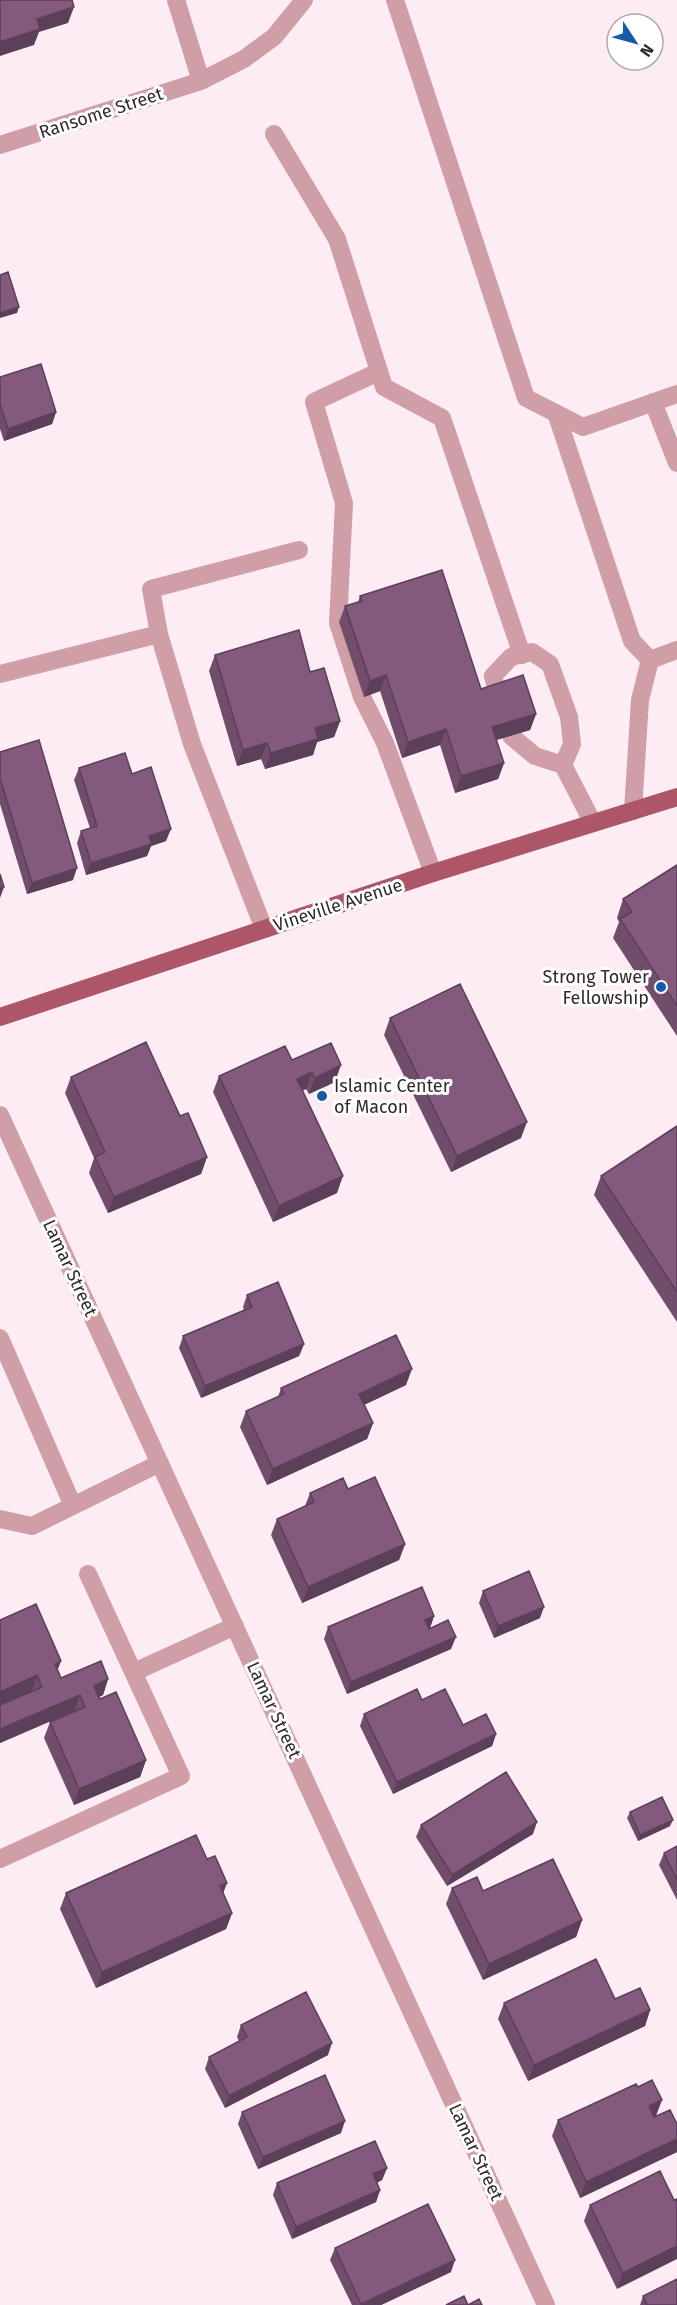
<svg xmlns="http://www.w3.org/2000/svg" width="677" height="2305" font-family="'Fira Sans',sans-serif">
  <rect width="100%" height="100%" fill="#feecf4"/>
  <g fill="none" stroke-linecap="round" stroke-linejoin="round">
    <!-- minor -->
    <path stroke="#d09ea6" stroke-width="18" d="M176,0L201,81
      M395,0L526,398L583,427L677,394
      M274,134L337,239L384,387L442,418L522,655
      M0,145L201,81L244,59L274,37L304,0
      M378,372L314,402L344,503L338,623L362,697L385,743L433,873
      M653,402L677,463
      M556,413L632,641L650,660
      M159,634L151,589L299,550
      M0,674L159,634L192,744L264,929
      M498,697L493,676L511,657L532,652L550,664L569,717L572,744L563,765
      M511,736L535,756L563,765L593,823
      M633,811L640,700L650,660L677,650
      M0,1115L546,2305
      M0,1338L73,1506
      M0,1519L32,1526L160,1463
      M134,1672L235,1626
      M0,1859L181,1776L88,1574"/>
    <!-- major -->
    <path stroke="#ac5668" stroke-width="18" d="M0,1017L433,873L677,797"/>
  </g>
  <!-- wall -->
  <path fill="#714d6c" d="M0,377L56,412L52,424L4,441L0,429Z
    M360,596L481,689L536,714L530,730L496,740L504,763L498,779L455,793L440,745L402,758L380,691L364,697L339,622L345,606L358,602Z
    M215,655L310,672L340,721L334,737L317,742L313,755L265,769L261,759L237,766L209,671Z
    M0,752L73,880L27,894L0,804Z
    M79,768L132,774L166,841L151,846L147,856L86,875L77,843L81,831L90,828L74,780Z
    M677,865V1036L613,938L619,922L617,918L623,899Z
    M390,1018L521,1138L451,1172L384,1035Z
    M292,1060L335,1082L309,1094L306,1089L303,1090L337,1193L273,1222L213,1092L219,1076Z
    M71,1077L180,1116L207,1157L201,1174L108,1213L89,1173L94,1158L65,1093Z
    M677,1126V1322L594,1195L601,1176Z
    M247,1295L304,1344L299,1356L201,1398L179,1348L183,1336L244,1310L243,1307Z
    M406,1385L364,1405L373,1423L367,1439L267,1485L240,1427L246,1411L278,1397L281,1388Z
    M348,1489L405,1544L399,1560L302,1603L271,1535L277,1519L305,1506L310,1493Z
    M483,1591L540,1618L494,1638L479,1603Z
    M434,1616L430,1628L451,1649L347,1694L324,1639L328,1627Z
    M0,1620L58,1670L61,1678L108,1679L103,1695L99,1697L146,1760L140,1777L74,1805L44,1738L50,1722L74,1711L0,1743Z
    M422,1700L463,1725L496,1734L492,1746L393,1794L360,1726L364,1714Z
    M630,1812L670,1826L638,1841L627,1818Z
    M421,1825L533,1834L447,1886L416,1837Z
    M677,1846V1900L659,1865L664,1853Z
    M452,1888L582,1920L576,1937L483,1980L446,1904Z
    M66,1893H223L232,1913L226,1929L96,1988L60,1909Z
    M615,1999L650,2010L645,2026L528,2081L498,2019L504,2003Z
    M241,2025L328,2055L225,2108L205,2069L209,2057L239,2041L237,2037Z
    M242,2112L341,2133L258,2169L238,2124Z
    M656,2116L654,2117L677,2152L580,2198L552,2136L558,2120Z
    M387,2168L382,2180L377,2183L380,2190L376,2202L292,2239L273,2195L277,2183Z
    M674,2200L617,2289L584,2221L590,2205Z
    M335,2248L451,2272L381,2305H352L330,2260Z
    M643,2296L677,2305H640Z"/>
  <!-- shaded-wall -->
  <path fill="#5c3f58" d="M74,7L68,23L39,32L34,45L0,56V42L37,19Z
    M19,307L17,313L0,318V313Z
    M56,412L52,424L4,441L8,429Z
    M386,675L380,691L364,697L370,681Z
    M536,714L530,730L486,743L492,727Z
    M340,721L334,737L317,742L313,755L265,769L271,753L315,728Z
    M446,729L440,745L402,758L408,742Z
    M267,743L261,759L237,766L243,750Z
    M504,763L498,779L455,793L461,776Z
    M171,829L166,841L151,846L147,856L86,875L91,863L149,836Z
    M77,868L73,880L27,894L32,883Z
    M4,887L0,898V888Z
    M341,1065L335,1082L309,1094L315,1078Z
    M312,1072L306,1089L291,1095L297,1079Z
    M527,1122L521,1138L451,1172L457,1156Z
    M207,1157L201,1174L108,1213L114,1197Z
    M343,1176L337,1193L273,1222L279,1206Z
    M304,1344L299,1356L201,1398L205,1386Z
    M412,1369L406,1385L353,1410L359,1394Z
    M373,1423L367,1439L267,1485L273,1469Z
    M405,1544L399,1560L302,1603L308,1587Z
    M544,1607L540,1618L494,1638L498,1626Z
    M434,1616L430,1628L421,1632L425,1620Z
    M456,1637L451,1649L347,1694L351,1682Z
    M61,1661L55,1677V1664Z
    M37,1675L31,1692L0,1705V1692Z
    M108,1679L103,1695L88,1702L94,1686Z
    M80,1695L74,1711L0,1743V1729Z
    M496,1734L492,1746L393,1794L397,1782Z
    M146,1760L140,1777L74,1805L79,1789Z
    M673,1820L670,1826L638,1841L640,1835Z
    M537,1822L533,1834L447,1886L452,1875Z
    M227,1883L221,1899L220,1886Z
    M232,1913L226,1929L96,1988L102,1972Z
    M582,1920L576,1937L483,1980L489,1964Z
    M650,2010L645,2026L528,2081L534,2065Z
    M332,2043L328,2055L225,2108L229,2096Z
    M662,2100L656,2116L643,2122L649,2106Z
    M345,2121L341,2133L258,2169L263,2157Z
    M677,2139V2152L580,2198L586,2182Z
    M387,2168L382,2180L369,2186L373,2174Z
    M380,2190L376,2202L292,2239L296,2227Z
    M677,2246V2259L617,2289L623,2273Z
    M455,2260L451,2272L381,2305H361Z"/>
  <!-- building -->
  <path fill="#835a7e" stroke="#5c3f58" stroke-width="1.5" d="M0,0H72L74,7L37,19L40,29L0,42Z
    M8,272L19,307L0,313V275Z
    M41,364L56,412L8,429L0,404V377Z
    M442,570L481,689L523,675L536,714L492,727L504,763L461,776L446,729L408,742L386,675L370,681L345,606L362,601L360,596Z
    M299,630L310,672L324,668L340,721L315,728L318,739L271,753L267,743L243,750L215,655Z
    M39,740L77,868L32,883L0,778V752Z
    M125,753L132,774L151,767L171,829L149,836L152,844L91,863L81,831L97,826L79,768Z
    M677,865V1006L620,919L632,912L623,899Z
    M0,874L4,887L0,888Z
    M460,984L527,1122L457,1156L390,1018Z
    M146,1042L180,1116L188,1113L207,1157L114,1197L95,1157L105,1152L71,1077Z
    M331,1043L341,1065L315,1078L312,1072L297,1079L343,1176L279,1206L219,1076L285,1046L292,1060Z
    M677,1126V1292L601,1176Z
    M278,1282L304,1344L205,1386L183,1336L252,1307L247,1295Z
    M396,1335L412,1369L359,1394L373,1423L273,1469L246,1411L284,1394L281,1388Z
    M375,1477L405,1544L308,1587L277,1519L314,1502L310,1493L343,1478L348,1489Z
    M529,1571L544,1607L498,1626L483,1591Z
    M422,1587L434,1616L425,1620L429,1629L448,1620L456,1637L351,1682L328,1627Z
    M36,1604L61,1661L55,1664L61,1678L101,1661L108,1679L94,1686L100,1699L116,1692L146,1760L79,1789L50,1722L85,1707L80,1695L0,1729V1705L42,1687L37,1675L0,1692V1620Z
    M417,1689L422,1700L445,1689L463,1725L486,1714L496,1734L397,1782L364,1714Z
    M506,1772L537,1822L452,1875L421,1825Z
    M662,1797L673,1820L640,1835L630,1812Z
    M196,1835L207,1859L215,1856L227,1883L220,1886L232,1913L102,1972L66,1893Z
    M677,1846V1880L664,1853Z
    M553,1859L582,1920L489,1964L452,1888L477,1877L483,1891Z
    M596,1959L615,1999L640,1988L650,2010L534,2065L504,2003Z
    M306,1992L332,2043L229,2096L209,2057L247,2037L241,2025Z
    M325,2075L345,2121L263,2157L242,2112Z
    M652,2080L662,2100L649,2106L654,2117L670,2110L677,2124V2139L586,2182L558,2120L636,2084L638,2087Z
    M375,2141L387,2168L373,2174L380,2190L296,2227L277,2183Z
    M660,2171L674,2200L677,2199V2246L623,2273L590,2205Z
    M428,2204L455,2260L361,2304L335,2248Z
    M677,2279V2305H646L647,2304L643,2296Z
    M464,2296L468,2305L479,2299L482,2305H446Z"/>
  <!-- markers -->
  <g fill="#165aaa" stroke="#fff" stroke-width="2">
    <circle cx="661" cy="987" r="6"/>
    <circle cx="322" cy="1096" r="6"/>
  </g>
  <g text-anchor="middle" stroke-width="6" stroke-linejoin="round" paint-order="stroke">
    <!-- street labels -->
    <g font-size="18" fill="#312a2d" stroke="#fff">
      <text transform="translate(101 113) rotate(-18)" y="6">Ransome Street</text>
      <text transform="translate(338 905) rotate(-18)" y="6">Vineville Avenue</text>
      <text transform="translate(70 1268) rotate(65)" y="6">Lamar Street</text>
      <text transform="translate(274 1710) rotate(65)" y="6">Lamar Street</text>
      <text transform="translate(476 2152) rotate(65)" y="6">Lamar Street</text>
    </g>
    <!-- poi labels -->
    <g font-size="18" fill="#312a2d" stroke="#fff" text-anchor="end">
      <text x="649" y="983">Strong Tower<tspan x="649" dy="21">Fellowship</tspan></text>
      <text x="334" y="1092" text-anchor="start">Islamic Center<tspan x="334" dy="21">of Macon</tspan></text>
    </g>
  </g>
  <!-- north arrow -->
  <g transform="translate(635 42) rotate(126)"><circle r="28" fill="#ffffff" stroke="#adaaab" stroke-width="1.5"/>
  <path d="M0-4.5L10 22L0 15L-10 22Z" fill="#165aaa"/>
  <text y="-9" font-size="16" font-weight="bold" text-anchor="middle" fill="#312a2d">N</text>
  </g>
</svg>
